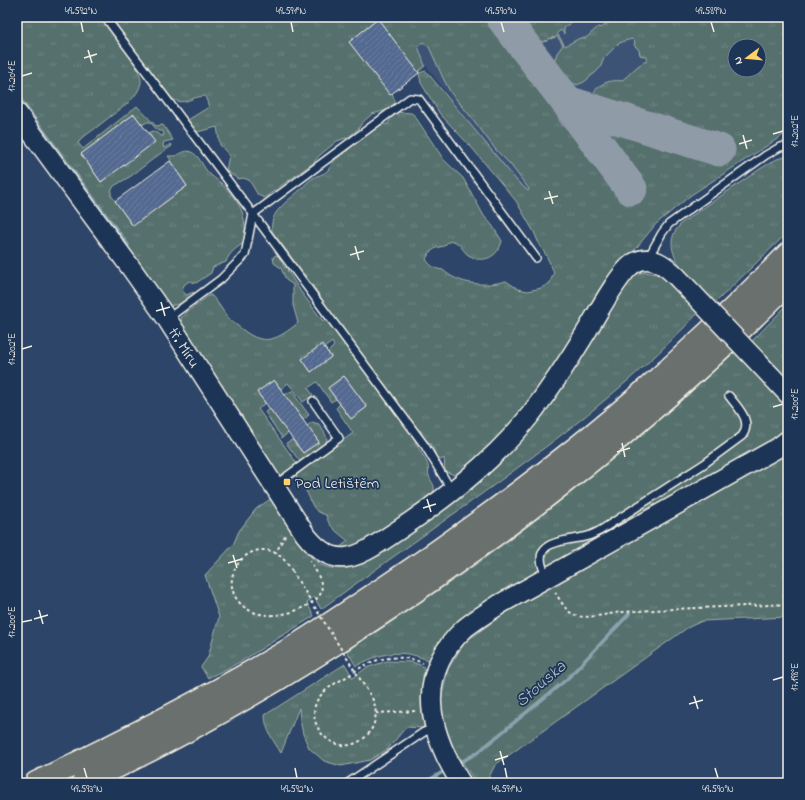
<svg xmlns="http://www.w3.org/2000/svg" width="805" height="800" font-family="'Indie Flower',sans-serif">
  <defs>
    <pattern id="grass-tufts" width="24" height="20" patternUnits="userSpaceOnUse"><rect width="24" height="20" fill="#55706d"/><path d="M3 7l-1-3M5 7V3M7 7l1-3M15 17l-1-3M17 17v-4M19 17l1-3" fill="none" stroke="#6e8582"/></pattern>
    <pattern id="building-hatch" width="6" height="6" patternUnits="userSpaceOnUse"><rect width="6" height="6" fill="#526990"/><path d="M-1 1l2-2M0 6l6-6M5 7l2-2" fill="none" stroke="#6c7fa0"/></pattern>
  </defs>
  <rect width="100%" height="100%" fill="#2d4568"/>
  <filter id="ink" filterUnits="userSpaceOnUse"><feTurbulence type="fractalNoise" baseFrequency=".025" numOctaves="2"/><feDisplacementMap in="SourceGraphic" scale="8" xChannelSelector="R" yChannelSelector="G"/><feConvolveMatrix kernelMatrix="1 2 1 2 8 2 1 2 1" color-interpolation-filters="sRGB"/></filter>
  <g filter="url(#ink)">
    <!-- built -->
    <path fill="#3c5376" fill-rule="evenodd" d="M390,17H788V117L583,276ZM735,46H759V70H735Z"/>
    <!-- grass -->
    <path fill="url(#grass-tufts)" stroke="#a4b0aa" fill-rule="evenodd" d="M17,17H101C110,29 143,69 141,82C139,97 122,108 111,116C103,122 89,134 81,138L80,141L78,143L83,149L137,106L156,126L163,125L173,140L164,142L163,145L164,148L171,144L172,146L161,153L131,176L114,186L111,191V195L132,225L187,186L170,161L171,160L168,156C170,156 172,156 174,156C180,155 185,149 191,152C199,155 202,165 207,171C211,176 216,179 221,183C240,203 248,214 244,243C236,248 229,253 226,262L213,267L211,273L196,283L189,281L184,285L182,290L186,295L194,292V294L180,304L169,306L17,103ZM134,114L142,125L147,122H150L158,131H163L164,135L162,136L153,131L148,133L154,142L101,182L81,154Z
      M109,17H499L539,68L548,86L554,107L560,114L559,120L564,127L570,130L576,138L588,149L621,191L625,192L634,189V183C615,167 598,139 587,117L694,153L706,154L716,151L720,141L681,128L680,130L682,131L680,132L674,131L675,126L670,124L622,109L593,97C594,85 610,79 621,81C630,75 637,64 647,61V57L640,55L639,50L634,45L635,42L632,39L624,41L618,44L604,58L600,68L596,72L584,82L577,85L571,82L564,81L562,84L558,75L555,76L556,63L547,59L545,60L546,58L537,48L535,41L531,39L527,32L524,31C521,26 519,22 514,17H573L570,24L564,28V34L561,30L557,33L565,46L580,38H586L598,27L601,28L616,17H788V132L691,195L656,224L618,270L590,316L512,426L460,474L454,475L445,471L444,458L441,460L435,456C436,449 429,441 422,437V432L420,430V438L415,441C418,450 426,457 428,466C429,469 428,473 429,476C432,485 437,484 432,496C410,511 365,548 339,548L348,541C340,534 328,527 326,515C310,510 313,503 306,491C304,488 300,485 296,483L297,474L353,433L336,408L340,404L351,419L367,407L344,376L328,388L336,399L331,402L317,382L308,388L313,395L303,402L288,383L281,389L274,380L257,392L265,403L258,409L298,465C291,471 285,477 275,475L180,326L182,316L208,296L211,295C218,302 222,310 228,318C232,322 238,326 243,330C265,347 278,339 298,323L293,305V285L286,280L281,268L274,263L273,257L276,255L279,256L285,268L292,265L295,262L272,231C269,212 287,202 300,190C304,186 308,181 313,178C317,175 324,175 327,171C330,169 331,164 334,161C338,157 344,154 348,150C358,140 373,124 388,124L391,118L398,112L411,113L414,115L444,160L463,178L484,216L492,225L502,241C498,258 481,265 467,254C462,249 460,244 454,241L448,242L444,246L436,248L430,252L426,259C430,266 435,269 443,270C459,285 486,287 506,281L518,289L528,291L541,288L550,283L554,272L546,255L540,246L534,232L516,201L472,148L440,114L421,83L419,73L426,71L517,181L528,191L529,189L510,164L496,150L472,118L451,93L444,80L429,47L423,42L418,46L425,66L418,72L378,19L349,42L392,93L396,104L387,110L372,114L362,123L358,129L349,137L337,141L320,155L313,163L264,198L258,195L249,180L243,178L238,179L226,171L229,155L220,145L217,127L189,134L183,123L209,107L205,96C188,97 183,109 168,95L130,45L128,39L117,29ZM557,36L563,45L557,53L555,59C546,59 540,53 538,45L539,42L541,41L544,42L545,40L546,42L549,38L552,39V37L554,38ZM735,46H759V70H735ZM296,264L316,290L330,312V315L323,321L301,292L287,270ZM332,342L334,346L328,352L331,357L311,372L302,359L321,345L324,348Z
      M785,157H788V232L715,303C697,284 651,250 683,222L760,169L777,159Z
      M646,272L660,275L670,282L698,313C630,386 550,445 469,503C420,538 370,573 321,609L314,597L307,603L314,616L240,662L208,678L201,667L208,657L219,617L205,575L233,545L239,531L256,509L272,498C281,513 305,556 318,563C332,572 348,569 363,564L471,489L504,459L534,423L632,276L639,273Z
      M788,304V382L752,343L753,340Z
      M736,351L781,398C790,412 789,424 779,437L681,495L430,660C423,659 416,655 408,654C389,651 373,657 356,666L347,651C421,603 496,553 565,497C624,450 680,400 736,351Z
      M291,391L293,393L309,415L303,420L285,395Z
      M270,409L288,433L282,438L265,412Z
      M312,422L319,424C323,431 329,437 326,444L301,463L286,443L292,440L303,453L319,442L307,426Z
      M788,449V617L702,621L687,628L495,765L486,783H476L452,746L443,724L441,700L448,669L465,642L502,615L570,577Z
      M387,661L412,662L423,666L426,672L423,706L425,725L422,728L406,727L388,749L370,760L341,766L324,761L309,748L303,734L300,720L299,708L281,753C274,742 265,729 265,715L345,664L353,678L366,668Z"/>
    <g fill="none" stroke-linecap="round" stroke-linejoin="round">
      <!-- stream -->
      <path stroke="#89a2ae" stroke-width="3.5" d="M17,95L128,245
        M461,762L477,753L567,679L629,614
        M424,783L441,773"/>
      <!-- taxiway -->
      <path stroke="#909ba8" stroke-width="33" d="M502,17L567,102L631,189
        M567,102L719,150"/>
    </g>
    <!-- building -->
    <path fill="url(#building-hatch)" stroke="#f4f1e8" d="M378,19L419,73L390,95L349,42Z
      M134,114L155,142L101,182L81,154Z
      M170,161L187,186L133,226L115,201Z
      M322,344L331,357L311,372L302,359Z
      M344,376L367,407L351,419L328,388Z
      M274,380L319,442L303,453L257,392Z"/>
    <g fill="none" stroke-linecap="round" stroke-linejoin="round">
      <!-- service casing -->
      <g stroke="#f4f1e8" stroke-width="10">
        <path id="service" d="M105,17L253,214L410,98L419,99L536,258
          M648,258L662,233L669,224L766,155L780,147L788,146
          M167,319L221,279L245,255L253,214L425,446L452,491
          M275,485L339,438L313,401
          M547,577C528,542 558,542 584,537C590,536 595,533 601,530L704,464L742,436C753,421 738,408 729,396
          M348,783L424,732L435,728"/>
      </g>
      <!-- secondary casing -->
      <g stroke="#f4f1e8" stroke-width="22">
        <g id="secondary">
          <path id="s1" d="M17,113L131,268L167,319L305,534C337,576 362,554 397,531C446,498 494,461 531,414C550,389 568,362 585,334C595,318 619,272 634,263C651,253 666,266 677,277"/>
          <path d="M771,376L788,394"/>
          <path d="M461,783C428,731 414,675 465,628C476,619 488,612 500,604L779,447L788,440"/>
        </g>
      </g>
      <!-- motorway casing -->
      <g stroke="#f4f1e8" stroke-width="25">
        <path id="motorway" d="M36,783C121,742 206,699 287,651C320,631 352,609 384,588C473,528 559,465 640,395C691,350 740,303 788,254
          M83,783C186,735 284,678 379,615C526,519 664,408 788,283"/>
      </g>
      <!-- path -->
      <path stroke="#f4f1e8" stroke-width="2" stroke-dasharray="3 3" stroke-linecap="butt" d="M275,554L286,534
        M292,571C289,566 285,560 280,556C253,535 217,573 238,601C256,623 291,616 311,603C315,600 320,597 321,592C324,583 315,569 310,561
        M555,592C560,600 566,612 575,615C586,620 610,613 623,612C678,608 733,607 788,604
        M372,698C387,728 353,760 326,738C314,728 309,708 321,695C328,687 339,681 348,676C358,669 367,663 378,660C393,656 409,657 423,663
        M376,713L417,711"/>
      <!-- service -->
      <use href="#service" stroke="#1d3557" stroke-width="7"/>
      <!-- secondary -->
      <use href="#secondary" stroke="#1d3557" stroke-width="19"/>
      <!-- motorway -->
      <use href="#motorway" stroke="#6a706d" stroke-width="22"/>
      <!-- secondary-bridge casing -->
      <g stroke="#f4f1e8" stroke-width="22" stroke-linecap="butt">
        <path id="secondary-bridge" d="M677,277L771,376"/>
      </g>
      <!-- path-bridge -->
      <path stroke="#f4f1e8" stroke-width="2" stroke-dasharray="3 3" stroke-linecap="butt" d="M292,571L372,698"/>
      <!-- secondary-bridge -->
      <use href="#secondary-bridge" stroke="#1d3557" stroke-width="19"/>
    </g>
  </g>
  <!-- ticks -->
  <path fill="none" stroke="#f4f1e8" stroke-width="1.5" d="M81,22L83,32M291,22L293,32M501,22L504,32M711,22L714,32M88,50L92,63M84,58L97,54M22,76L32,73M773,134L783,131M743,135L747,149M739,144L752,140M549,191L553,204M544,199L558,196M355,246L359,260M350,255L364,251M161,302L165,316M156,311L170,307M22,349L32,346M773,407L783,404M622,443L625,457M617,452L630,448M427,499L431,512M423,508L436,504M233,555L237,568M228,563L242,559M39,610L43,624M34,619L48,615M22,622L32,620M773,680L783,677M694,696L698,709M689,704L703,700M500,751L504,765M495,760L508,756M84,768L87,778M295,768L297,778M505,768L507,778M715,768L718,778"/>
  <!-- markers -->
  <rect fill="#ffd166" stroke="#1d3557" stroke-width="1.5" x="283" y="478" width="8" height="8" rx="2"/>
  <g text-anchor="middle" stroke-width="3.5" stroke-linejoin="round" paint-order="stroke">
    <!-- street labels -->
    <g font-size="16" fill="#f4f1e8" stroke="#1d3557">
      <text dy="6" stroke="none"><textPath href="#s1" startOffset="288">tř. Míru</textPath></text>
    </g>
    <!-- poi labels -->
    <g font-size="16" fill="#f4f1e8" stroke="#1d3557" text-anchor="start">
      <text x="295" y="488">Pod Letištěm</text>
    </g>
    <!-- water labels -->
    <g font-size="17" font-style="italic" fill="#b6c3c6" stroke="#1d3557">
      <text transform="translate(540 683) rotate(-41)" y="6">Stouska</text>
    </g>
  </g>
  <!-- margin -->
  <rect width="805" height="800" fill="none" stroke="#1d3557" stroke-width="44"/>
  <!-- north arrow -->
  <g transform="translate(747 58) rotate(254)"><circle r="19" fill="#1d3557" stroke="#738091"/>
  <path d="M0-3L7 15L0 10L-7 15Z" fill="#ffd166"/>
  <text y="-6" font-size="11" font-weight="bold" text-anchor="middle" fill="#f4f1e8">N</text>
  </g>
  <rect x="22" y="22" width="761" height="756" fill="none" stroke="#f4f1e8" stroke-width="1.5"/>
  <g font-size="10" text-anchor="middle" fill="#f4f1e8">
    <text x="81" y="14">49.592°N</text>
    <text x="291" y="14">49.591°N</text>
    <text x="501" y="14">49.590°N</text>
    <text x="711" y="14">49.589°N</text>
    <text transform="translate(11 76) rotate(-90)" y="4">17.204°E</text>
    <text transform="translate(794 131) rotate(-90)" y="4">17.202°E</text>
    <text transform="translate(11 349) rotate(-90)" y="4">17.202°E</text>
    <text transform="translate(794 404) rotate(-90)" y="4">17.200°E</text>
    <text transform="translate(11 622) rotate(-90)" y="4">17.200°E</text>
    <text transform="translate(794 677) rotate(-90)" y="4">17.198°E</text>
    <text x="87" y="792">49.593°N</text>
    <text x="297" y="792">49.592°N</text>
    <text x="507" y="792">49.591°N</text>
    <text x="718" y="792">49.590°N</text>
  </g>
</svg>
